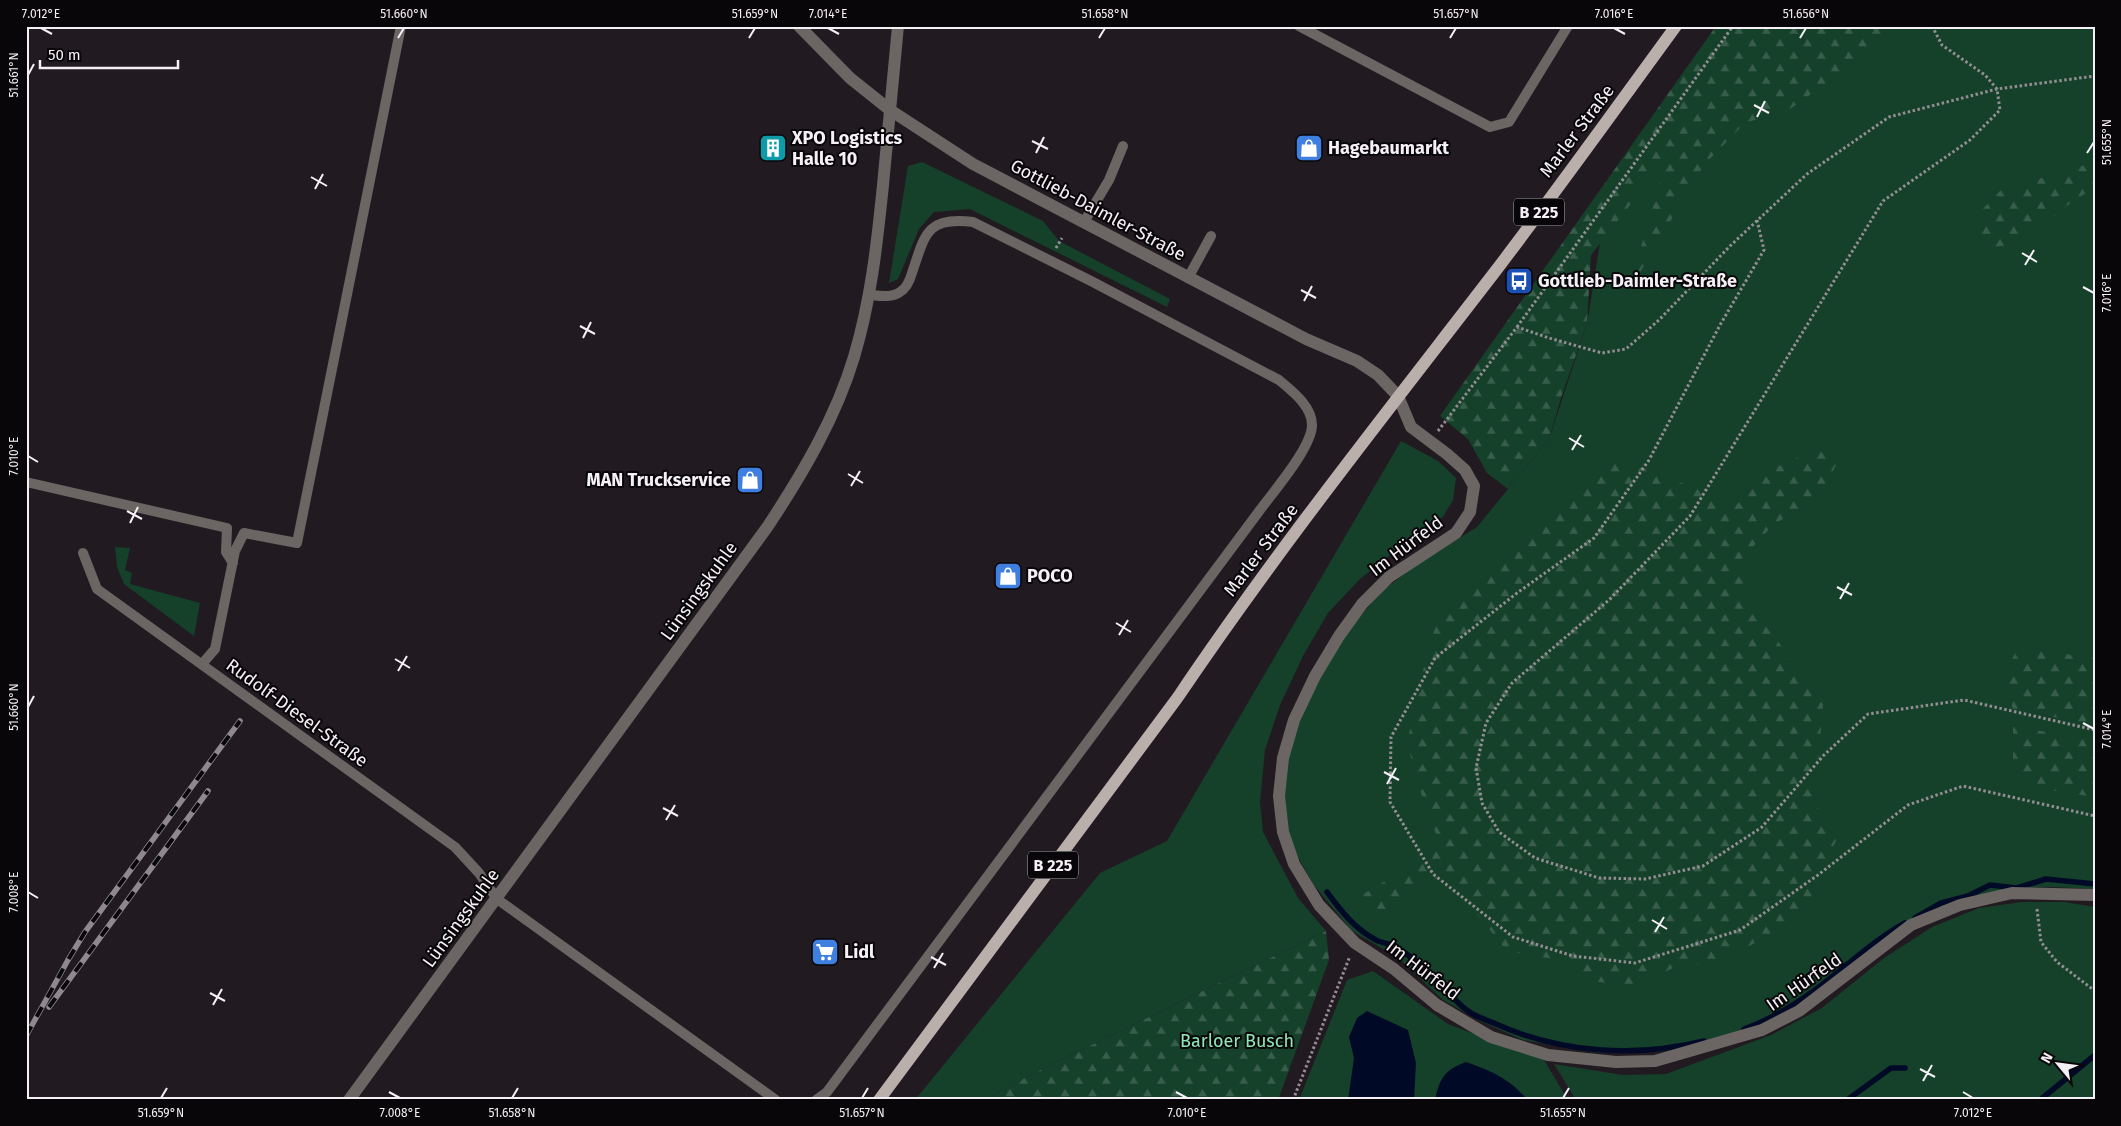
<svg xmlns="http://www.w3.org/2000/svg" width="2121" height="1126" font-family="'Fira Sans',sans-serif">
  <defs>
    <pattern id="forest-firs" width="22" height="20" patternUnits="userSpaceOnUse" patternTransform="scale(1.25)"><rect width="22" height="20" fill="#15412a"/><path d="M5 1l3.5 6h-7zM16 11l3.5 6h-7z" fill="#385d4a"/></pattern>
  </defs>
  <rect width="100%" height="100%" fill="#211a21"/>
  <!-- green -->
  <path fill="#15412a" d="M1744,26H2095V889L2053,887L2017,888L1938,909L1805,999L1751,1031L1678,1051L1599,1053L1523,1040L1480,1021L1443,1000L1397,957L1352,931L1313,884L1289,841L1283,789L1292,741L1311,694L1346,633L1382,591L1419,563L1477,527L1549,439L1587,324L1602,230Z
    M922,162L1043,221L1059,241L1170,299L1167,307L970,209L934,212L919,229L898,279L889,283L908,166Z
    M1401,441L1438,461L1456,478L1453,500L1443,517L1406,542L1360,579L1328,613L1304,654L1280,705L1265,750L1260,802L1263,832L1298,898L1326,931L1044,1068L983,1100H915L1100,873L1167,841Z
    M115,547L130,548L125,570L132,573L130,584L200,603L194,636L124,584L117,567Z
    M2022,902H2064L2095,907V1100H1576L1554,1064L1623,1075L1666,1074L1771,1035L1822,1008L1884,958L1932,927L1979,908Z
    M1373,971L1448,1024L1544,1060L1568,1100H1299L1347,980Z"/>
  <!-- forest -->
  <path fill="url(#forest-firs)" d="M1716,26H1901L1845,70L1790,109L1745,123L1704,165L1627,294L1668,156L1591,255L1587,324L1561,398L1549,439L1508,489L1487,473L1468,439L1440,416Z
    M2095,162V187L2062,209L2026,239L1976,254L1979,213L2001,190Z
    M1823,447L1837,463L1821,495L1773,525L1738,563L1752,610L1777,640L1823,704L1815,804L1838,837L1818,875L1816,908L1721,962L1673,968L1635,986L1581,980L1565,961L1507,951L1476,913L1447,871L1379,917L1354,900L1441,847L1423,800L1407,743L1429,644L1440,616L1571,489L1616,458L1737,504L1774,468Z
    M2018,648L2043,649L2085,658L2095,655V724L2013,710L2004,674Z
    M2013,727L2095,739V797L2036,788L2013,768Z
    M1326,931L1329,960L1278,1100H983L1044,1068Z"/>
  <!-- water -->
  <path fill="#000a26" d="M1367,1011L1408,1030L1416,1063L1414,1100H1348L1354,1058L1349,1037L1357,1018Z
    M1466,1062C1494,1072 1508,1078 1528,1100H1435C1440,1077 1445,1070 1466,1062Z"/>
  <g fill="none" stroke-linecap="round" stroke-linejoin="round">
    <!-- stream -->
    <path stroke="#000a26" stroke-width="5.5" d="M1327,892C1341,911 1355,929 1376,940C1381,943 1388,943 1394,946C1404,951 1413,959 1422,966C1439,978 1450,999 1468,1011C1476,1017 1487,1020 1496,1024C1561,1053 1635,1058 1704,1041
      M1915,918L1941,903L1968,896L1990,885L2017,888L2046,879L2095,884
      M1744,1029C1769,1020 1793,1006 1815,990C1845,968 1872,941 1905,923
      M1847,1100L1891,1068H1905
      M2040,1100L2095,1055"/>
    <!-- path -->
    <path stroke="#948e94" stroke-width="3" stroke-dasharray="2.5 2.5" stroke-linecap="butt" d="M1932,26L1942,45L1985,75L1997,89L2000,110L1970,140L1883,201L1690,516L1609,600L1512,683L1486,723L1476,768L1482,803L1499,832L1535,858L1599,878L1645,879L1703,866L1762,827L1823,756L1868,714L1964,700L2095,730
      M1757,220L1764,250L1720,325L1649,460L1594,538L1517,593L1435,658L1391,737L1390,802L1433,874L1513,937L1573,956L1635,963L1740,930L1818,875L1908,805L1963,786L2095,816
      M1056,248L1062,238
      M1517,327L1733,26
      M1438,431L1517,327L1549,338L1602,353L1626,349L1659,320L1730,246L1807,174L1889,117L1997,89L2095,76
      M2037,909L2041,942L2057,962L2095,991
      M1293,1100L1350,956"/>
    <!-- lane -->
    <path stroke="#6b6563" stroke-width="10" d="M1299,26L1490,127L1509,122L1568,26
      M1084,222L1109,180L1123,146
      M1188,278L1211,236
      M26,482L227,528L226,552L233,563
      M83,553L97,589L455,847L479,873L497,899L776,1100
      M202,664L215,649L235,551L244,533L297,543L401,26
      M816,1100L827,1092L1260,510C1274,491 1312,447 1312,425C1312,406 1292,391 1279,380L1091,281L973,222C926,216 925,235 912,273C910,280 907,288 900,292C892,298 880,296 870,295"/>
    <!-- street -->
    <path stroke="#6b6563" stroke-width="12" d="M799,26L850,78L890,110L973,164L1306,339L1357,361L1378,375L1398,396L1411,427L1447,454L1465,470L1474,486L1470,512L1456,533L1389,577L1362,604L1339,636L1315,676L1294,720L1283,758L1279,796L1283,832L1294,864L1319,905L1355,943L1394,969L1437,1005L1491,1037L1548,1055L1616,1062L1655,1061L1762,1030L1799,1011L1911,925L1960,905L2012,893L2095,895
      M349,1100L768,526C803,473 836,417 854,357C871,300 877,244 883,185C888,132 893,79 898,26"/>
    <!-- primary -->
    <path stroke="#bbafac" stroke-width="12" d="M879,1100L1178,697C1277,550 1387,412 1494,273C1556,192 1616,108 1676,26"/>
    <!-- rail casing -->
    <g stroke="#8f898f" stroke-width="5.5">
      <path id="rail" d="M49,1007L208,791
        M26,1036L68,960L85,932L240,721"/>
    </g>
    <!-- rail -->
    <use href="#rail" stroke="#090609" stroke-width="4" stroke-dasharray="11" stroke-linecap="butt"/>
  </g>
  <!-- ticks -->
  <path fill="none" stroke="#f5f0f5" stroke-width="2" d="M41,28L52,34M828,28L839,34M1614,28L1625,34M398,38L404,28M749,38L755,28M1099,38L1105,28M1450,38L1456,28M1800,38L1806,28M28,75L34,64M1754,105L1769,113M1757,117L1765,101M1032,141L1048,149M1036,153L1044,137M2087,153L2094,142M311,177L327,186M315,189L323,174M2022,253L2037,262M2025,265L2034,250M2083,287L2094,293M1301,290L1316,298M1304,301L1312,286M580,326L595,334M583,338L591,322M1569,438L1584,447M1572,450L1581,435M28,456L38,462M848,474L863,483M851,486L860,471M127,511L142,519M130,523L138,507M1837,587L1852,595M1840,599L1849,583M1116,623L1131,632M1119,635L1128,620M395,659L410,668M398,671L407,656M28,707L34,696M2083,723L2094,729M1384,772L1399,780M1387,784L1396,768M663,808L678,816M666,820L675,805M28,892L38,898M1652,920L1667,929M1655,932L1664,917M931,957L946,965M934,968L943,953M210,993L225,1001M213,1005L222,989M1920,1069L1935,1077M1923,1081L1932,1065M389,1092L400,1098M1176,1092L1187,1098M1963,1092L1973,1098M161,1098L167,1088M512,1098L518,1088M862,1098L868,1088M1563,1098L1569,1088"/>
  <!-- icons -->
  <defs>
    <g id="building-square" transform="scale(1.4375)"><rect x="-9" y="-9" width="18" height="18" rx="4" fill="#0f9aa8" stroke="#090609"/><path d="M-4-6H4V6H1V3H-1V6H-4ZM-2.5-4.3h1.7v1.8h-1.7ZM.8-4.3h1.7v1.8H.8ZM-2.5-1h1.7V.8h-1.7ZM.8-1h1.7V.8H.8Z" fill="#fff"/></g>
    <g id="shop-square" transform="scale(1.4375)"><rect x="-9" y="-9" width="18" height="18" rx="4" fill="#3f7fe0" stroke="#090609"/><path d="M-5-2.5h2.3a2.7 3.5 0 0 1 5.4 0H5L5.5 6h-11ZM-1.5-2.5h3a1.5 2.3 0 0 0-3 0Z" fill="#fff"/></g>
    <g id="bus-square" transform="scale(1.4375)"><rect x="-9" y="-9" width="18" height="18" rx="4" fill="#1a4fb4" stroke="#090609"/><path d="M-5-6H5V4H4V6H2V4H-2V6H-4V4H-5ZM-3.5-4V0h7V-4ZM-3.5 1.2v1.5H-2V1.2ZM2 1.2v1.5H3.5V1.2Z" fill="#fff"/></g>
    <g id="supermarket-square" transform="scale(1.4375)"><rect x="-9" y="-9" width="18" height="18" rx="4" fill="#3f7fe0" stroke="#090609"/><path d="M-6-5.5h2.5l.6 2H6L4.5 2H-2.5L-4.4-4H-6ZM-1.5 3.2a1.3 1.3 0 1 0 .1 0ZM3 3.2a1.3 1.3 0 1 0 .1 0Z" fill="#fff"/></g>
  </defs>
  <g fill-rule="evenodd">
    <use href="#building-square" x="773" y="148"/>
    <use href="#shop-square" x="1309" y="148"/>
    <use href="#bus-square" x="1519" y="281"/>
    <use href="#shop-square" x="750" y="480"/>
    <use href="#shop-square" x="1008" y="576"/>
    <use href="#supermarket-square" x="825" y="952"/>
  </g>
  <g text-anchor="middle" stroke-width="4" stroke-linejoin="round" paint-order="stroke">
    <!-- shield labels -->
    <g fill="#090609" stroke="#aeaaae" stroke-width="1">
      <rect x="1514" y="198.5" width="50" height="27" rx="4"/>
      <rect x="1028" y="851.5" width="50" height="27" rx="4"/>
    </g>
    <g font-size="16" font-weight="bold" fill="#f5f0f5">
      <text x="1539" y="218">B 225</text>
      <text x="1053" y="871">B 225</text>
    </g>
    <!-- street labels -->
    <g font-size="18" fill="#f5f0f5" stroke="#090609">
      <text transform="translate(1577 131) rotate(-53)" y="6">Marler Straße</text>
      <text transform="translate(1098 210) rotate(28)" y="6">Gottlieb-Daimler-Straße</text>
      <text transform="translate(1406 546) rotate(-37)" y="6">Im Hürfeld</text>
      <text transform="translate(1261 550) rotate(-53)" y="6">Marler Straße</text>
      <text transform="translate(699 591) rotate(-54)" y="6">Lünsingskuhle</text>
      <text transform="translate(297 713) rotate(36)" y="6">Rudolf-Diesel-Straße</text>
      <text transform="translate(461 918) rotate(-54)" y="6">Lünsingskuhle</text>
      <text transform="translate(1423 970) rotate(37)" y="6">Im Hürfeld</text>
      <text transform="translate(1804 982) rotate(-35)" y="6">Im Hürfeld</text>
    </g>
    <!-- poi labels -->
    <g font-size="18" font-weight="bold" fill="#f5f0f5" stroke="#090609" text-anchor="start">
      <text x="792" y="144">XPO Logistics<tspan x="792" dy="21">Halle 10</tspan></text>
      <text x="1328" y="154">Hagebaumarkt</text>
      <text x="1538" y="287">Gottlieb-Daimler-Straße</text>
      <text x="731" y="486" text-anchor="end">MAN Truckservice</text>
      <text x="1027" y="582">POCO</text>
      <text x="844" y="958">Lidl</text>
    </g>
    <!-- park labels -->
    <g font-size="18" fill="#90e7b4" stroke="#090609">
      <text x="1237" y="1047">Barloer Busch</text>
    </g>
  </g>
  <!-- border -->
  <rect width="2121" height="1126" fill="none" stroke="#090609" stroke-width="55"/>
  <!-- north arrow -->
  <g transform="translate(2058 1064) rotate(299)" stroke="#090609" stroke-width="4" paint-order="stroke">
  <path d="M0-4L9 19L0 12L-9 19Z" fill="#f5f0f5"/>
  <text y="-8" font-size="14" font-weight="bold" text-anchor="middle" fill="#f5f0f5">N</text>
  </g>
  <!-- scale -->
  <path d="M40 60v8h138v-8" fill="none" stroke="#f5f0f5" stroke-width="2.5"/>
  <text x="48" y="60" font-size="15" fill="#f5f0f5" stroke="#090609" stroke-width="4" paint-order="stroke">50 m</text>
  <rect x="28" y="28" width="2066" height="1070" fill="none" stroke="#f5f0f5" stroke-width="2"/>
  <g font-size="12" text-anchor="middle" fill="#f5f0f5">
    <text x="41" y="18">7.012°E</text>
    <text x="404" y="18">51.660°N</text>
    <text x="755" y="18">51.659°N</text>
    <text x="828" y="18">7.014°E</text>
    <text x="1105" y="18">51.658°N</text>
    <text x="1456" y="18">51.657°N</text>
    <text x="1614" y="18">7.016°E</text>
    <text x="1806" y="18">51.656°N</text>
    <text transform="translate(14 75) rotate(-90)" y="4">51.661°N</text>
    <text transform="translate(2107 142) rotate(-90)" y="4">51.655°N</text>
    <text transform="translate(2107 293) rotate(-90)" y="4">7.016°E</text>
    <text transform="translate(14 456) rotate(-90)" y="4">7.010°E</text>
    <text transform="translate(14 707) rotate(-90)" y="4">51.660°N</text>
    <text transform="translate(2107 729) rotate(-90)" y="4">7.014°E</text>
    <text transform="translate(14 892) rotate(-90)" y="4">7.008°E</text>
    <text x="161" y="1117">51.659°N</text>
    <text x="400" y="1117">7.008°E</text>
    <text x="512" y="1117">51.658°N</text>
    <text x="862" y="1117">51.657°N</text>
    <text x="1187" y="1117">7.010°E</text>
    <text x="1563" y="1117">51.655°N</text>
    <text x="1973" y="1117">7.012°E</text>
  </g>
</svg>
